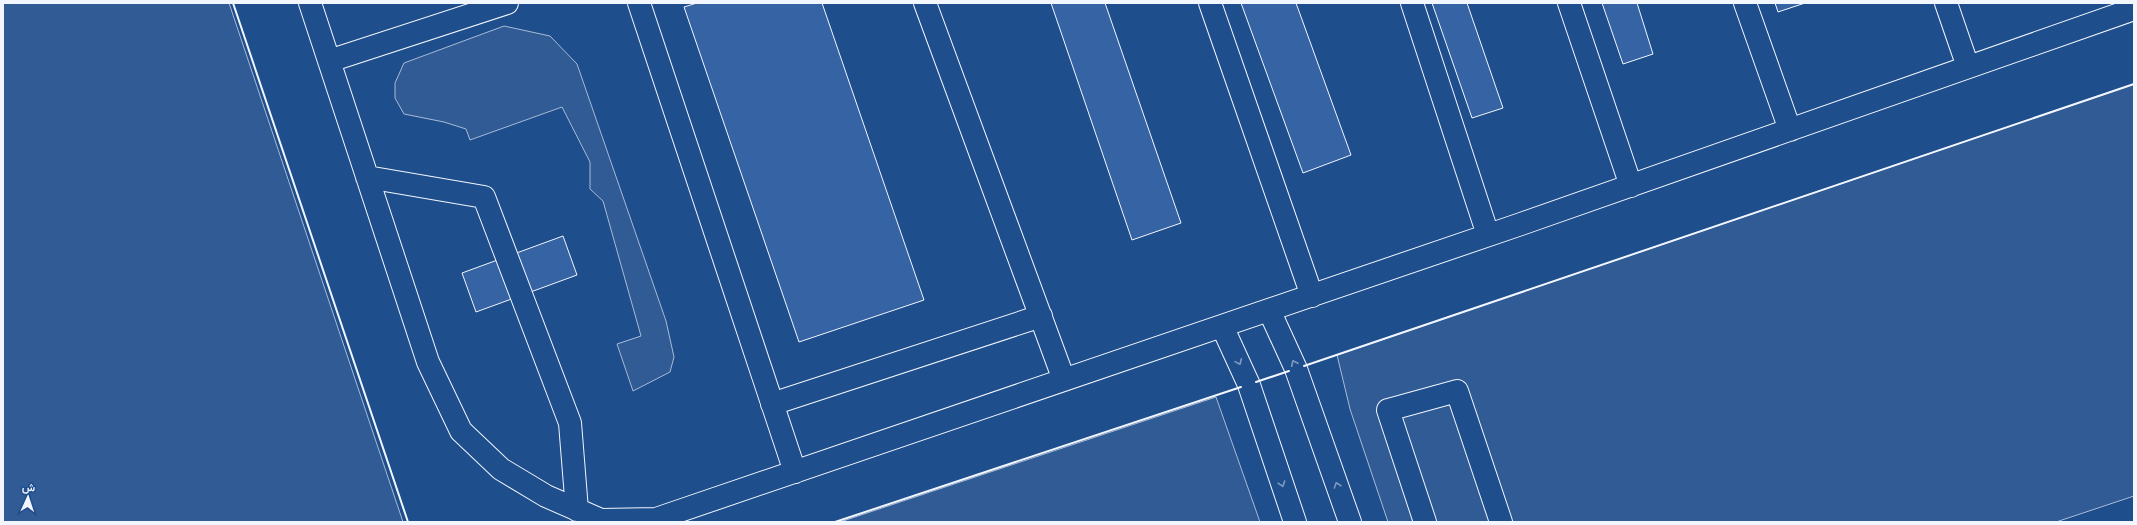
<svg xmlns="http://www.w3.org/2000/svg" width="2137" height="525" font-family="Manrope,Vazirmatn,sans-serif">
  <rect width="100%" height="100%" fill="#1f4e8c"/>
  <!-- built -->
  <path fill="#305b95" stroke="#a8bbd7" d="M3,3H229L403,522H3Z
    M504,26L550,36L577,64L666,321L674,357L670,372L633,391L617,344L641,336L603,201L590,189V162L562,107L470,140L466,129L444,122L404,114L395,98V83L404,63Z
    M2134,84V496L2056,522H1388L1350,409L1337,355Z
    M1216,397L1260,522H840Z"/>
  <!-- building -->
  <path fill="#3563a3" stroke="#f2f6ff" d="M697,3H822L924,300L799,342L684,7Z
    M1051,3H1105L1181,223L1132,240Z
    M1241,3H1296L1351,155L1303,173Z
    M1432,3H1467L1503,108L1472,118Z
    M1602,3H1637L1653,54L1623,64Z
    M1775,3H1805L1778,12Z
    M563,236L577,275L476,312L462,273Z"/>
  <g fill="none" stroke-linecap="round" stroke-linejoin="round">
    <!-- minor casing -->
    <g stroke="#f2f6ff" stroke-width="24">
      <path id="minor" d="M310,3L428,362L461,431L501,469L546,496L601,520L656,519L1521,224L2134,9
        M639,3L795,472
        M925,3L1064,380
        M1210,3L1312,296
        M1412,3L1488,235
        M1569,3L1631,186
        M1745,3L1790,130
        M1946,3L1968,67
        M329,61L507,3
        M367,177L484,197L570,423L577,510
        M1269,310L1296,369L1350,522
        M1222,326L1249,385L1295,522
        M772,404L1041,316
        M1425,522L1388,410L1457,391L1501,522"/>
    </g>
    <!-- minor -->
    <use href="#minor" stroke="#1f4e8c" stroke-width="22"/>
    <!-- wall -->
    <path stroke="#f2f6ff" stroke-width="2" d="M233,3L408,522
      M1304,366L2134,84
      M1256,382L1289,371
      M835,522L1241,387"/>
  </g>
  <!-- one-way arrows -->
  <defs><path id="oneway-chevron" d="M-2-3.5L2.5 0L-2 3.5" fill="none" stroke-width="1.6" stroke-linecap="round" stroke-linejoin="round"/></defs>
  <g stroke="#7e9ac0">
    <use href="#oneway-chevron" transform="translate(1239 362) rotate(66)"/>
    <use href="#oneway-chevron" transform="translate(1294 363) rotate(-115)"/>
    <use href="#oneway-chevron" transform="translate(1282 484) rotate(72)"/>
    <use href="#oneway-chevron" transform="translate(1337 485) rotate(-109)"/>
  </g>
  <!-- border -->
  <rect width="2137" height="525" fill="none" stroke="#f2f6ff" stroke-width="8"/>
  <!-- north arrow -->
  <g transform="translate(28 497) rotate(3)" stroke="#1f4e8c" stroke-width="3" paint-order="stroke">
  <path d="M0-3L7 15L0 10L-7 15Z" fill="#f2f6ff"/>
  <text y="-6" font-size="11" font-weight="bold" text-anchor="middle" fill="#f2f6ff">ش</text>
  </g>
</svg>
